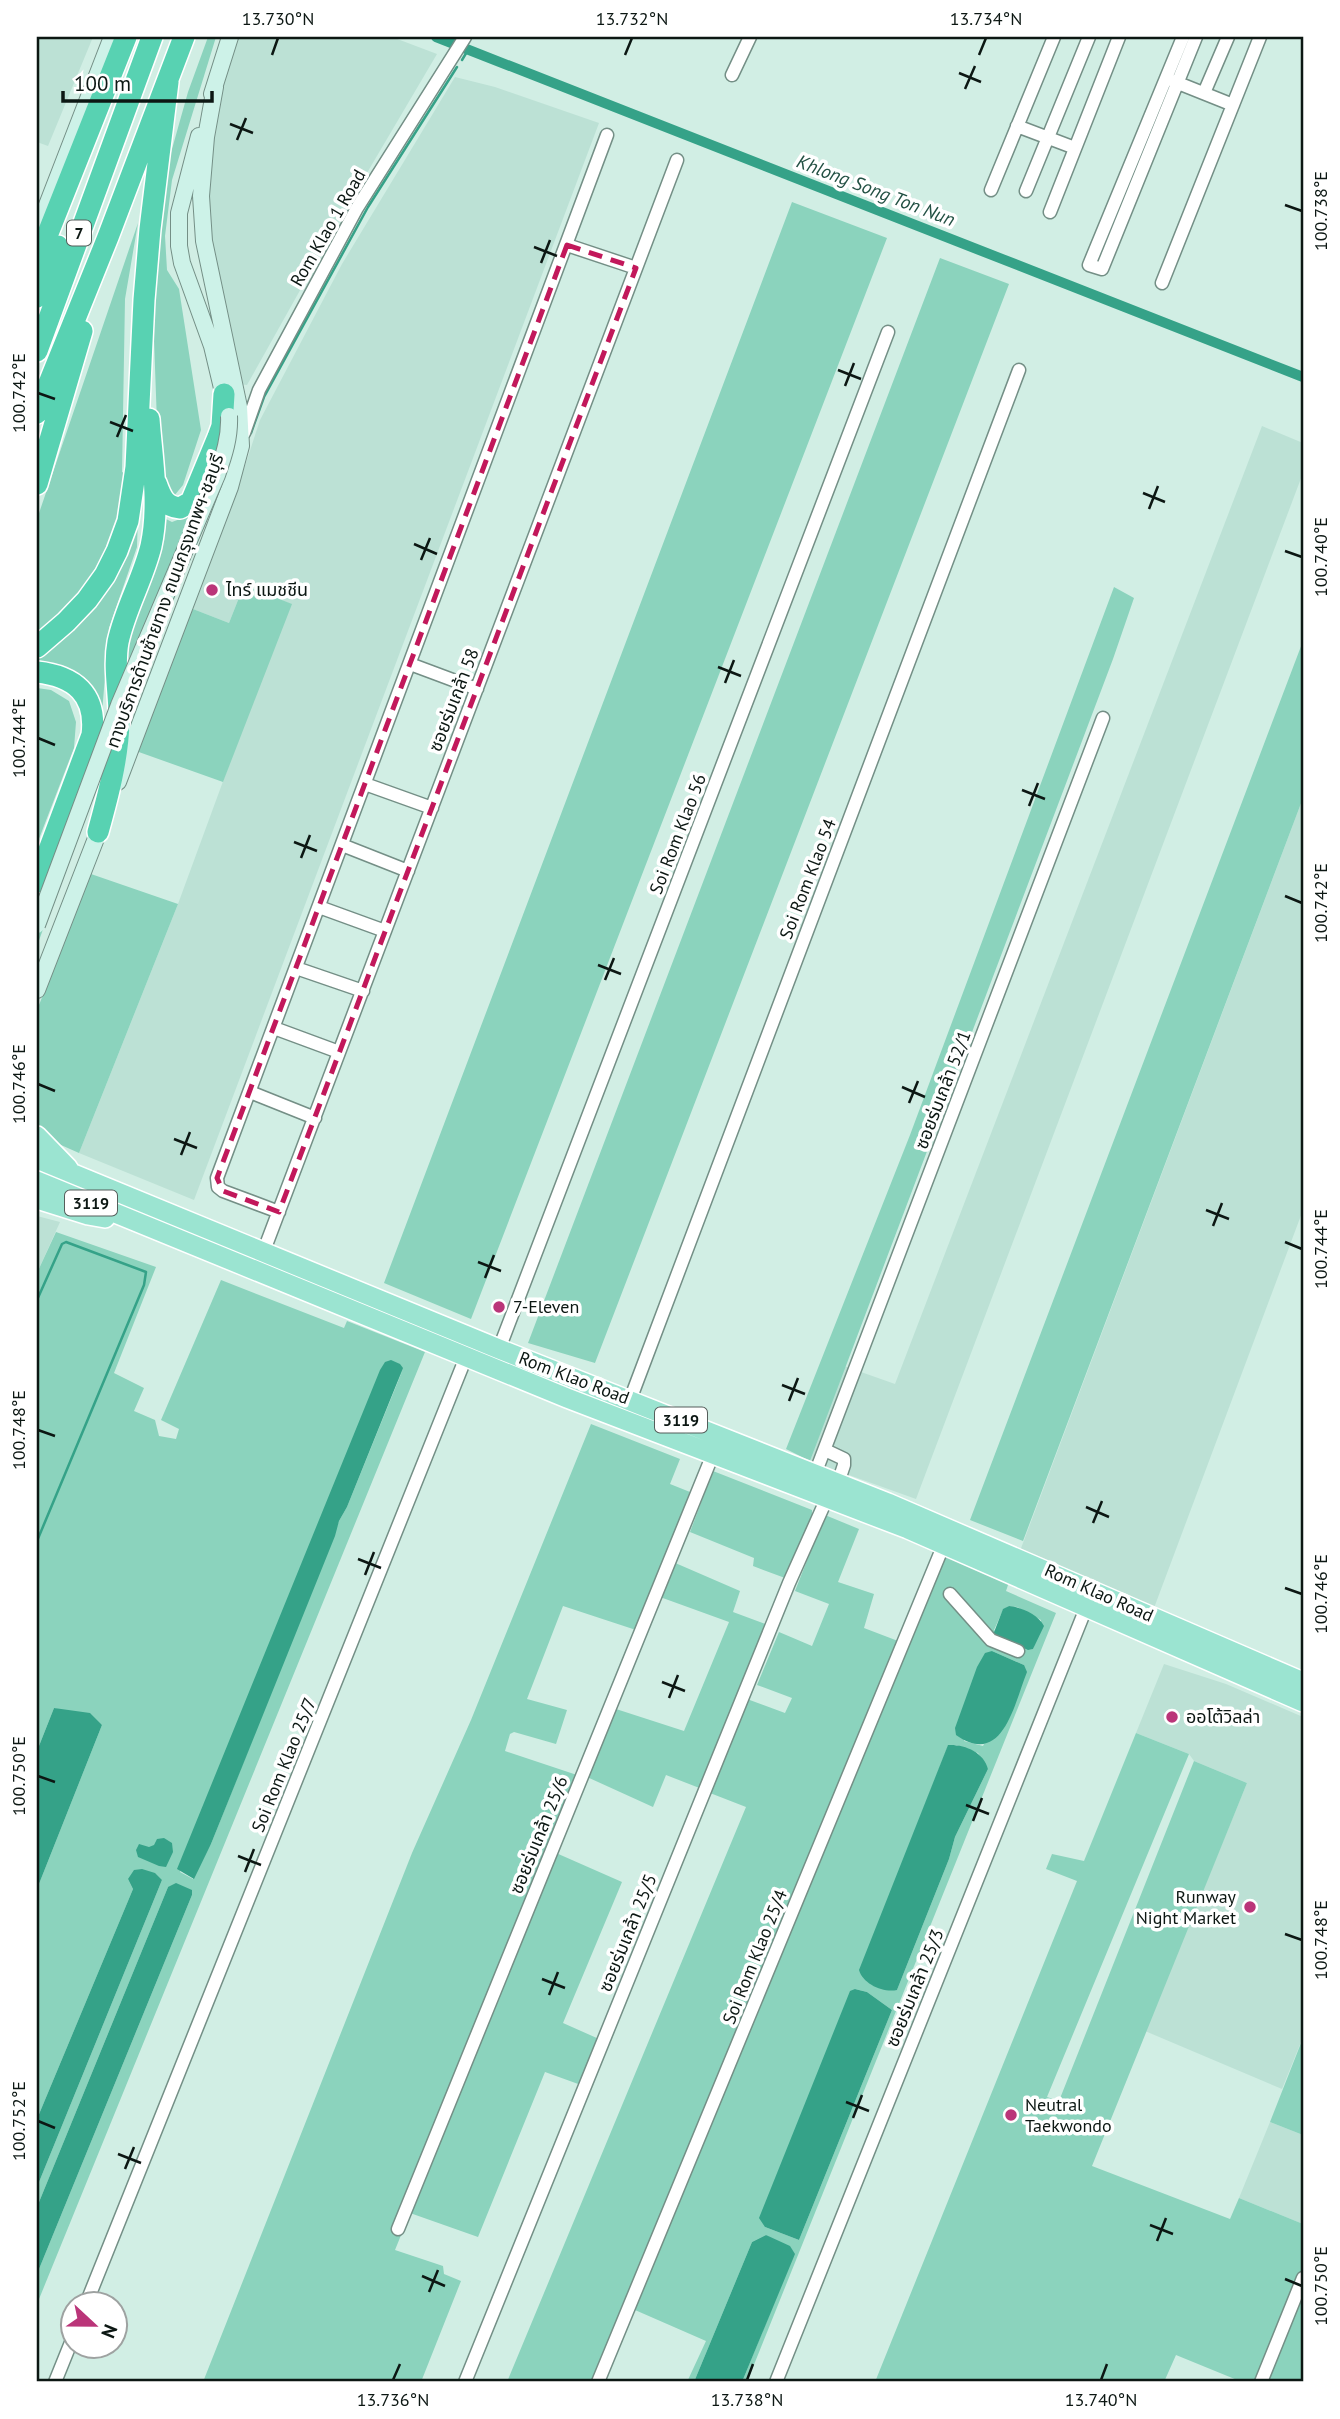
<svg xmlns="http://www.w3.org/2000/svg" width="1340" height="2419" font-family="'PT Sans','Noto Sans Thai',sans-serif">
  <rect width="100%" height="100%" fill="#d1eee4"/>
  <!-- built -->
  <path fill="#bce1d5" d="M37,37H93L48,146L37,142Z
    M236,37H392L437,54L341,217L247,385L239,384L207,217L210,147L228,62Z
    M455,77L495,87L599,123L194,1200L79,1153L178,904L247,716L291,604L244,585L229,623L193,609L205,568L241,478L260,420L342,264Z
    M1262,426L1303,443V473L916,1499L810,1461L844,1366L895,1384Z
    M1303,798V1210L1154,1608L1020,1551Z
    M37,1216L60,1222L37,1273Z
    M1164,1664L1226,1684L1303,1717V2037L1282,2089L1145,2031L1247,1783L1194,1761L1189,1754L1136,1733Z
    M1270,2122L1303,2135V2224L1239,2198Z"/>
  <!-- green -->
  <path fill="#8bd3bd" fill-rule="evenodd" d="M208,37H216L172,180L165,236L167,270L179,289L201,430L183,485L174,496L159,478L153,312L165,174L188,92Z
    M792,202L887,238L471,1319L384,1283Z
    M138,223L125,299L122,472L139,481L137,547L109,628L102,713L105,729L101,767L37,946V895L100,718L95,708L37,669V519Z
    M940,258L1009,284L595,1363L528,1343Z
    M220,483L125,723L123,641L162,517L172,522L188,516L200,498Z
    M244,585L292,604L223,782L136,751L159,685L193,609L229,623Z
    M1114,587L1134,598L1113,659L810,1461L786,1449L910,1135Z
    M1303,641V798L1023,1541L970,1520Z
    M37,688L51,690L69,701L76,722L74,748L37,844Z
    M91,874L178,904L79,1153L43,1137L37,1127V1010Z
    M56,1232L156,1267L114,1373L144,1388L134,1411L155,1420L159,1436L176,1439L179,1429L161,1420L221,1280L344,1328L347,1321L425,1352L37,2304V2274L192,1895L168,1887L37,2207V2187L162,1880L128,1879L133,1889L37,2119V1889L102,1725L54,1708L37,1751V1273ZM403,1369L347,1507L339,1521L211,1844L193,1879L180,1872Z
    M591,1424L680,1459L670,1484L690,1492L636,1630L563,1606L527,1699L567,1710L556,1744L514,1732L510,1734L505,1751L577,1775L547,1849L622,1882L563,2023L599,2039L581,2085L545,2072L478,2237L410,2213L395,2250L443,2266L444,2274L461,2281L421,2382H203L412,1853L471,1720Z
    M713,1471L812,1510V1519L785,1578L753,1566L754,1558L690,1532Z
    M825,1515L859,1529L838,1582L874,1594L864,1628L898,1641L593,2382H507L746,1807L710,1793L747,1699L785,1713L792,1698L757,1685L779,1632L812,1646L829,1604L795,1591Z
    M943,1555L1009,1582L1006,1591L1056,1613L747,2382H742L794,2254L766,2235L752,2242L694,2382H687L706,2341L635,2310ZM1009,1606L1017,1607L1041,1620L1033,1649C1017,1651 1004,1641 994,1630L1003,1610ZM992,1651L1024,1665L983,1746L964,1741ZM956,1745L978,1753L988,1769L955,1837L949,1859L897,1990L901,1866L948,1746ZM855,1989L867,1992L892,2010L799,2240L765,2227Z
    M673,1562L740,1591L733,1612L768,1625L702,1789L666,1775L653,1807L587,1777L616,1709L684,1731L729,1622L660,1597Z
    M1136,1733L1189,1754L1047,2097L1059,2101L1194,1761L1247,1783L1092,2166L1230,2219L1239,2198L1303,2224V2266L1255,2382H1242L1176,2355L1164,2382H875L1077,1881L1046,1869L1052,1854L1084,1861Z
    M1303,2038V2135L1270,2122Z
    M1303,2296V2382H1268Z"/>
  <!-- water -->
  <path fill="#35a288" d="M391,1360L400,1364L403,1368L347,1507L339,1521L335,1536L211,1844L194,1879L177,1869L380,1370L385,1362Z
    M1009,1606C1021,1607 1038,1614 1044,1626L1033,1649L1028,1650L993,1635L1003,1609Z
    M992,1651L1024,1665L1027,1672C1014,1704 1003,1768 956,1735L955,1728L977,1667L985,1653Z
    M54,1708L90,1713L102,1725L37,1889V1751Z
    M948,1745C964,1744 984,1752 988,1769L955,1837L949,1859L897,1990C883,1993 863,1984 859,1970Z
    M164,1838L172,1843L173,1852L166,1867L159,1866L138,1857L136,1850L139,1844L149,1847L154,1845L157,1839Z
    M142,1869L155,1873L162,1880L37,2187V2119L133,1889L128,1879L134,1870Z
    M176,1883L192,1890V1895L37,2274V2207L168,1887Z
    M855,1989L867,1992L892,2010L799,2240L765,2227L759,2218L850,1991Z
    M766,2235L790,2246L795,2254L742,2382H694L752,2242Z"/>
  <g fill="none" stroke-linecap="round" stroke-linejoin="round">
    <!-- stream -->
    <path stroke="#35a288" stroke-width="2.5" d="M462,60L468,50
      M251,433L264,397L368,207L457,67
      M37,1300L62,1244L66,1242L146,1272L144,1285L37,1541"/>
    <!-- canal -->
    <path stroke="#35a288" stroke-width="10" d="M436,37L1303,377"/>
    <!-- minor casing -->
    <g stroke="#748f86" stroke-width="15">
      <path id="minor" d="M1183,37L1089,265L1102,269L1196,37
        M732,75L750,37
        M1173,81L1233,105
        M1204,93L1228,37
        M1017,126L1075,148
        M991,190L1054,37
        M1026,191L1089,37
        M1050,212L1119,37
        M567,245L636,268
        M1162,283L1260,37
        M244,433L259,390L357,208L465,37
        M410,664L477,689
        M365,784L432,808
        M342,845L408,871
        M319,907L385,931
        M296,968L363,991
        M274,1028L339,1052
        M250,1092L315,1118
        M279,1212L223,1191L218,1187L217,1178L607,135
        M263,1253L677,160
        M499,1349L888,332
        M630,1400L1019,370
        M825,1450L844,1459V1465L838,1483
        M815,1474L1103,718
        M950,1594L991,1640L1018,1651
        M398,2229L713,1454
        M86,2304L466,1357
        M55,2382L74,2335
        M465,2382L789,1583L827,1498
        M598,2382L944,1544
        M776,2382L1086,1608
        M1261,2382L1303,2278"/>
    </g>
    <!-- secondary casing -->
    <g stroke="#748f86" stroke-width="18">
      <path id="secondary" d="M212,94L230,37
        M199,136L179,213V246L182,263L212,346L226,405
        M37,231L112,37
        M118,782L230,487L241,446L239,407L204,241L201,196L206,137L215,87
        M37,990L102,823"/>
    </g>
    <!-- primary casing -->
    <g stroke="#fff" stroke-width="22">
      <path id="primary" d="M37,1136L68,1168
        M37,1159L499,1349L888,1503L1303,1682
        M37,1181L567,1398L908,1529L1303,1702
        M37,1199L88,1215L105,1218"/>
    </g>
    <!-- motorway casing -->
    <g stroke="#fff" stroke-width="24">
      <path id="motorway" d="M37,261L126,37
        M37,297L58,246
        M37,351L152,37
        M37,413L108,237L184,37
        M156,483C161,497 165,507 180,508L191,502L218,437L222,426L224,394
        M37,484L82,331
        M37,647L66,622L87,600L105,575L117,551L128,521L136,467L144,300L150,229L168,82
        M37,672C74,676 97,694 92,735L37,882
        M98,832C108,796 118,759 119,722C120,696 113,669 118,642C125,609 143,579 151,546C160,505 152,460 149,419"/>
    </g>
    <!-- minor -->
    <use href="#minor" stroke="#fff" stroke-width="12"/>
    <!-- secondary -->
    <use href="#secondary" stroke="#cdf2e8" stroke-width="16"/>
    <!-- primary -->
    <use href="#primary" stroke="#9be4d1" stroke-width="19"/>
    <!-- motorway -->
    <use href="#motorway" stroke="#58d2b2" stroke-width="21"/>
    <!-- secondary-bridge casing -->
    <g stroke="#748f86" stroke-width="18" stroke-linecap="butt">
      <path id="secondary-bridge" d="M37,925L119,705L217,475C224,455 230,437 229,416"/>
    </g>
    <!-- secondary-bridge -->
    <use href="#secondary-bridge" stroke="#cdf2e8" stroke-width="16"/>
  </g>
  <!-- marked area -->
  <path fill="none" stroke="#c2185b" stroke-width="5" stroke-dasharray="14 9" stroke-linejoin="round" d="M567,245L636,268L279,1212L223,1191L217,1178Z"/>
  <!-- ticks -->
  <path fill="none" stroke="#0c1713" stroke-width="2.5" d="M272,55L278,38M625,55L632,38M979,55L986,38M959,73L981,82M965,89L975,66M230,124L253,133M237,140L246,118M1285,205L1302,211M534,247L557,256M541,263L550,240M838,370L861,379M845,386L854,363M38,393L55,399M110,422L133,431M117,437L126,415M1143,493L1165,502M1149,509L1158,486M414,544L437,554M1285,551L1302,557M421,560L430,538M718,667L741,676M725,683L734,660M38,738L55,745M1022,790L1045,799M1029,806L1038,783M294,842L317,851M301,858L310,835M1285,896L1302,903M598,965L621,974M605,980L614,958M38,1084L55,1091M902,1087L925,1097M909,1103L918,1081M174,1139L197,1148M181,1155L190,1132M1206,1210L1229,1219M1213,1226L1222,1203M1285,1242L1302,1249M478,1262L501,1271M485,1278L494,1255M782,1385L805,1394M789,1401L798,1378M38,1430L55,1436M1086,1507L1109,1517M1093,1523L1102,1501M358,1559L381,1568M365,1575L374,1552M1285,1588L1302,1594M662,1682L685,1691M669,1698L678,1675M38,1776L55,1782M966,1805L989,1814M973,1821L982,1798M238,1856L261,1865M245,1872L254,1849M1285,1934L1302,1940M542,1979L565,1988M549,1995L558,1972M846,2102L869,2111M853,2118L862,2095M38,2121L55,2128M118,2154L141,2163M125,2169L134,2147M1150,2225L1173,2234M1157,2241L1166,2218M422,2276L445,2286M1285,2279L1302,2286M429,2292L438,2270M393,2380L400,2364M747,2380L753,2364M1101,2380L1107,2364"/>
  <!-- markers -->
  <g fill="#ba3579" stroke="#fff" stroke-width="2.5">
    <circle cx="212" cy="590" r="7"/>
    <circle cx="499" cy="1307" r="7"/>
    <circle cx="1172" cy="1717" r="7"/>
    <circle cx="1250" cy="1907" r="7"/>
    <circle cx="1011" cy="2115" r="7"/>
  </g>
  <g text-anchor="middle" stroke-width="7" stroke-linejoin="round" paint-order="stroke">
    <!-- shield labels -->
    <g fill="#fff" stroke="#555d5a" stroke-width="2">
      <rect x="67" y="220.5" width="24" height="25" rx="5"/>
      <rect x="65" y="1190.5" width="52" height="25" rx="5"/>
      <rect x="655" y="1407.5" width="52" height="25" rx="5"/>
    </g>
    <g font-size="16" font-weight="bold" fill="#0c1713">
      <text x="79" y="239">7</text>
      <text x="91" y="1209">3119</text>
      <text x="681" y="1426">3119</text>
    </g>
    <!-- street labels -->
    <g font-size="18" fill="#0c1713" stroke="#fff">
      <text transform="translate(328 228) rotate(-60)" y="6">Rom Klao 1 Road</text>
      <text transform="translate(165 601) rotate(-70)" y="6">ทางบริการด้านซ้ายทาง ถนนกรุงเทพฯ-ชลบุรี</text>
      <text transform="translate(454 700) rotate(-69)" y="6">ซอยร่มเกล้า 58</text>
      <text transform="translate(678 834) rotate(-69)" y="6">Soi Rom Klao 56</text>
      <text transform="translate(808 879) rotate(-69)" y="6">Soi Rom Klao 54</text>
      <text transform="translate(943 1090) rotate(-69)" y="6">ซอยร่มเกล้า 52/1</text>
      <text transform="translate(574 1378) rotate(21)" y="6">Rom Klao Road</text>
      <text transform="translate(1099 1593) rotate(24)" y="6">Rom Klao Road</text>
      <text transform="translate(284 1765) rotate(-68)" y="6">Soi Rom Klao 25/7</text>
      <text transform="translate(539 1835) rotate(-68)" y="6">ซอยร่มเกล้า 25/6</text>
      <text transform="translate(628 1933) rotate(-68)" y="6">ซอยร่มเกล้า 25/5</text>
      <text transform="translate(755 1957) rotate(-68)" y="6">Soi Rom Klao 25/4</text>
      <text transform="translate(915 1988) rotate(-68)" y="6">ซอยร่มเกล้า 25/3</text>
    </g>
    <!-- poi labels -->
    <g font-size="18" fill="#0c1713" stroke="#fff" text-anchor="start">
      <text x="226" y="596">ไทร์ แมชชีน</text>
      <text x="513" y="1313">7-Eleven</text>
      <text x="1186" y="1723">ออโต้วิลล่า</text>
      <text x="1236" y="1903" text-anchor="end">Runway<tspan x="1236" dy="21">Night Market</tspan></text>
      <text x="1025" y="2111">Neutral<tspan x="1025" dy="21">Taekwondo</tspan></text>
    </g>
    <!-- water labels -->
    <g font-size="19" font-style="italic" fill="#235144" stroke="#fff">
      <text transform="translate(876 190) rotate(21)" y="7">Khlong Song Ton Nun</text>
    </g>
  </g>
  <!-- border -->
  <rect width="1340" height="2419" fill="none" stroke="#ffffff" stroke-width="77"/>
  <!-- north arrow -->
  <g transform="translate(94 2325) rotate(112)"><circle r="33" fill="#ffffff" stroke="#9ea2a1" stroke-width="2"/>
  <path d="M0-5L12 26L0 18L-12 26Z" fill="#ba3579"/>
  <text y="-10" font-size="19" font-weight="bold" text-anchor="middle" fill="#0c1713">N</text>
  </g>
  <!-- scale -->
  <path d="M63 91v10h149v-10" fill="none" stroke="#0c1713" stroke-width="3.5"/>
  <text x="74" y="91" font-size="21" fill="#0c1713" stroke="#ffffff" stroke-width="5" paint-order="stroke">100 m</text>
  <rect x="38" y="38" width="1264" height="2342" fill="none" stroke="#0c1713" stroke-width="2.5"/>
  <g font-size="18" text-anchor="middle" fill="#0c1713">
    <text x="278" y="25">13.730°N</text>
    <text x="632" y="25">13.732°N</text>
    <text x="986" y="25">13.734°N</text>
    <text transform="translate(1321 211) rotate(-90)" y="6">100.738°E</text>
    <text transform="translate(19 393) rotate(-90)" y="6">100.742°E</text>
    <text transform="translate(1321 557) rotate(-90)" y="6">100.740°E</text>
    <text transform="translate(19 738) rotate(-90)" y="6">100.744°E</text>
    <text transform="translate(1321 903) rotate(-90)" y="6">100.742°E</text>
    <text transform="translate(19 1084) rotate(-90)" y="6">100.746°E</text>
    <text transform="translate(1321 1249) rotate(-90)" y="6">100.744°E</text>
    <text transform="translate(19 1430) rotate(-90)" y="6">100.748°E</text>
    <text transform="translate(1321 1594) rotate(-90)" y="6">100.746°E</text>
    <text transform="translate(19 1776) rotate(-90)" y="6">100.750°E</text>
    <text transform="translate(1321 1940) rotate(-90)" y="6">100.748°E</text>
    <text transform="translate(19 2121) rotate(-90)" y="6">100.752°E</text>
    <text transform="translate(1321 2286) rotate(-90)" y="6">100.750°E</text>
    <text x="393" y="2406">13.736°N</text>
    <text x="747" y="2406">13.738°N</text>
    <text x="1101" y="2406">13.740°N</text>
  </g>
</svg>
